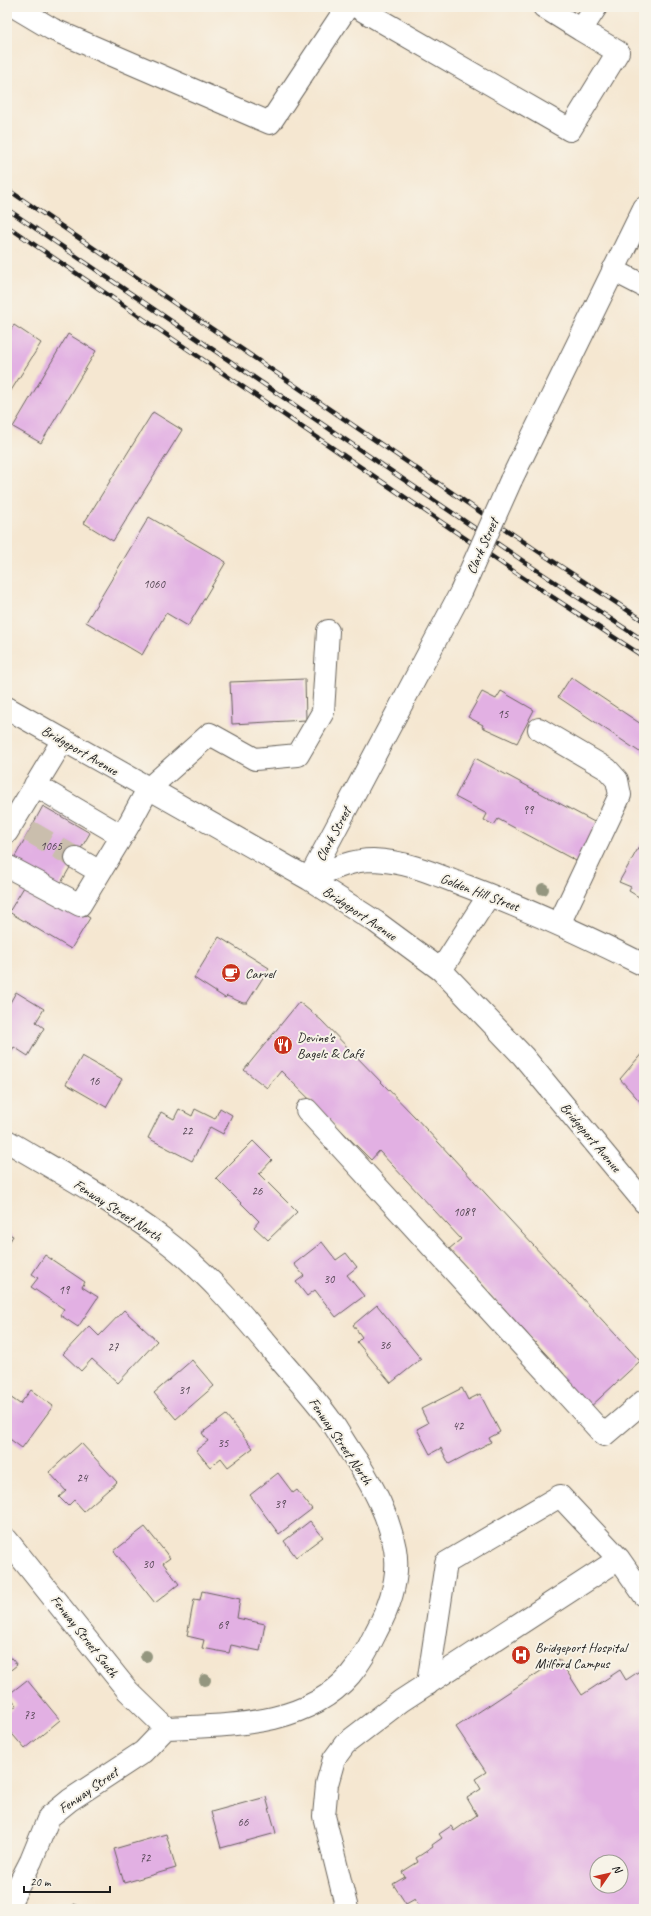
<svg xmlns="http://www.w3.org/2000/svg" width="651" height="1916" font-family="Caveat,sans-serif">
  <rect width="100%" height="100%" fill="#f7f3e8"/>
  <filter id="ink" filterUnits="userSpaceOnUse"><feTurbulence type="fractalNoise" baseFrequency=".025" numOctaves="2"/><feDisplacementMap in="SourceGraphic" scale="8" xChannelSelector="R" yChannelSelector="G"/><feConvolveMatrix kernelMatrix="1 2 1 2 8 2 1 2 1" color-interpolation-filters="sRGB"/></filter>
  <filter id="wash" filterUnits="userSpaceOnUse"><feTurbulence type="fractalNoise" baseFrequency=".012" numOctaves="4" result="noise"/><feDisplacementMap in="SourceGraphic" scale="16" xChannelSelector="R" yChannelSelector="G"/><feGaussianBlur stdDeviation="0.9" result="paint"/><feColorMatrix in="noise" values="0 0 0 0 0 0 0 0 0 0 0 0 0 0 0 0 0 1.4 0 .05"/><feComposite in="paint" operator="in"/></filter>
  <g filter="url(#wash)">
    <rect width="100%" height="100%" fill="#f5e7d1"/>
    <g id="blocks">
      <!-- building -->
      <path fill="#e2b0e3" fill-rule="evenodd" d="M14,325L41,343L7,397V335Z
        M68,334L96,351L41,443L13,427Z
        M153,412L182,430L113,541L84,523Z
        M149,517L226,562L188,626L166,613L142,655L86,622Z
        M571,677L644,726V755L558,697Z
        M305,679L306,720L232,724L230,682Z
        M501,691L534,710L517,743L482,727L483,725L468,717L482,692L496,699Z
        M475,758L598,824L578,862L498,819L494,825L484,820L487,814L455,797Z
        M43,806L90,833L58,888L12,862Z
        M644,838V895L641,893L639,897L629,891L631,887L619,882Z
        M27,882L90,918L71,949L9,912Z
        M219,937L269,968L247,1003H243L227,996L225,998L194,978Z
        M16,992L44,1009L36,1022L44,1028L28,1056L14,1047L9,1055L7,1054V1008Z
        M299,1002L321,1020L415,1117L640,1361L588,1409L560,1378L564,1374L449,1249L461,1239L379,1151L371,1160L281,1071L267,1088L244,1070Z
        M644,1051V1106L620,1079Z
        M82,1056L122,1079L106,1107L66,1084Z
        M220,1108L232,1115L223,1134L210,1127L192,1161L148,1138L161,1112L174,1119L179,1109L192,1116L195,1109L215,1119Z
        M253,1141L272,1160L259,1174L297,1212L268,1240L254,1227L259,1221L216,1178Z
        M7,1233L13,1236L7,1246Z
        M322,1242L336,1260L346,1253L357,1267L347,1275L364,1296L336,1317L315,1290L307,1296L296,1282L304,1276L294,1264Z
        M45,1255L85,1282L82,1287L98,1297L78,1327L60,1315L64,1309L31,1287L38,1278L32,1274Z
        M377,1305L421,1359L391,1383L357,1342L362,1337L353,1325Z
        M124,1310L157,1341L118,1383L92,1359L81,1371L63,1354L89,1326L99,1336Z
        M192,1360L214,1386L176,1419L154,1393Z
        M462,1388L468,1400L480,1394L500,1432L489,1438L491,1442L449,1464L441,1448L430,1454L417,1429L428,1423L421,1409Z
        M31,1390L53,1406L22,1448L7,1437V1395L20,1404Z
        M226,1415L253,1448L228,1467L221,1458L210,1467L196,1450L208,1441L202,1433Z
        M81,1443L117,1482L84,1511L74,1500L68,1506L59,1497L66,1491L49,1472Z
        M278,1473L293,1493L297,1490L312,1509L279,1534L250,1495Z
        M310,1521L323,1537L296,1557L284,1541Z
        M145,1527L170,1558L163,1563L179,1584L155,1603L114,1551Z
        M202,1591L240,1599L237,1618L265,1624L260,1651L231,1645L229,1653L202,1648L204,1640L187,1636L194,1599L200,1600Z
        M7,1653L17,1665L7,1673Z
        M559,1659L582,1695L620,1670L626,1680L644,1668V1909H421L415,1899L406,1904L393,1884L405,1877L402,1872L418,1862L416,1858L433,1847L432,1845L442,1838L439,1834L451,1826L454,1831L477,1815L467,1798L481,1789L475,1779L486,1772L456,1727ZM597,1862H621V1886H597Z
        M27,1680L60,1720L25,1749L7,1728V1713L17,1705L8,1695Z
        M266,1797L276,1833L221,1848L211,1812Z
        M166,1834L176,1868L124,1883L114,1849Z
        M74,1904L87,1909H72Z"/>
    </g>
  </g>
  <g filter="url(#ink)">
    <use href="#blocks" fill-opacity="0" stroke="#68635b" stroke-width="1"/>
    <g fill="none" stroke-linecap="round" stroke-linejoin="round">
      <!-- minor-tunnel -->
      <path stroke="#cabead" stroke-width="22" stroke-dasharray="22 11" stroke-linecap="butt" d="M29,831L76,858"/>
      <!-- minor casing -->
      <g stroke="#68635b" stroke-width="24">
        <path id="minor" d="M15,7L52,29L270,123L347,7
          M357,7L570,130L618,52L581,30L596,7
          M544,7L581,30
          M613,270L644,286
          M539,729L607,769L617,780L620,795L559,924
          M35,785L122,836
          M7,832L63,740
          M76,858L100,872
          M7,866L80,905L128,826L148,789L210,734L255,759L298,755L323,712L328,631
          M307,1110L604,1435L644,1401
          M7,1141C59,1172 113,1201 162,1238C206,1271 242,1314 277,1356C296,1379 318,1401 335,1427C342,1438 349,1450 357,1461C374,1489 389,1516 395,1549C400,1577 389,1608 376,1632C369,1647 361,1662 350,1675C305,1727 229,1725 166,1728
          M7,1540L128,1691L166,1728
          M428,1684L446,1563L560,1496L619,1559L644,1595
          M7,1908L31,1861L49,1817L70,1800L143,1752L166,1728
          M347,1909L324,1816L327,1784L334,1759L345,1744L401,1701L619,1559"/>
      </g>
      <!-- major casing -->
      <g stroke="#68635b" stroke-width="24">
        <path id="major" d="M511,480L644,208
          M7,708L309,879L376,922L441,970L523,1056L644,1202
          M309,879C330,870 350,860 373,860C406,861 435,874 466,886C527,909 586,936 644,965
          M309,879L461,592
          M441,970L489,895"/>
      </g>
      <!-- minor -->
      <use href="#minor" stroke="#fff" stroke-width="22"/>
      <!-- major -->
      <use href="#major" stroke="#fff" stroke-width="22"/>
      <!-- rail casing -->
      <g stroke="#1c1c1c" stroke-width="4.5">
        <path id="rail" d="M7,189L536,550L644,621
          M7,209L526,563L644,641
          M7,226L519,575L644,657"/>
      </g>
      <!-- rail -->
      <use href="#rail" stroke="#f7f3e8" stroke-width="3" stroke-dasharray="9" stroke-linecap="butt"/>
      <!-- major-bridge casing -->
      <g stroke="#68635b" stroke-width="24" stroke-linecap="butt">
        <path id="major-bridge" d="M461,592L511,480"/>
      </g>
      <!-- major-bridge -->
      <use href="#major-bridge" stroke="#fff" stroke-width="22"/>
    </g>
    <!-- trees -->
    <g fill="#94967f">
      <circle cx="543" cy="889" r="6"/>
      <circle cx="146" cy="1656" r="6"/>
      <circle cx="205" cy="1680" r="6"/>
    </g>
  </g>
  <!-- icons -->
  <defs>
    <g id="cafe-disc" transform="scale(1)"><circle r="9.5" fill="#c8321e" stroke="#f7f3e8"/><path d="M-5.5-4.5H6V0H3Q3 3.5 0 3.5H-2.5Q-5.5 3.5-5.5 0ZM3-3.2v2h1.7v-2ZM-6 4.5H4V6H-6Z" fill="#fff"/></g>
    <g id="restaurant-disc" transform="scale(1)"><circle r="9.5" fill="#c8321e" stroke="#f7f3e8"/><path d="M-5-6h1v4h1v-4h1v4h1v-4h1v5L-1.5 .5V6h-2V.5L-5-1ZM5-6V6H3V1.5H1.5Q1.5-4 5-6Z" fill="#fff"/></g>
    <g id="hospital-disc" transform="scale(1)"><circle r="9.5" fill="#c8321e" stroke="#f7f3e8"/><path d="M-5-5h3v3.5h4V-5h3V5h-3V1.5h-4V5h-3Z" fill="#fff"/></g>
  </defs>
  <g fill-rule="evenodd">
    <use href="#cafe-disc" x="231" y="973"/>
    <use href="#restaurant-disc" x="283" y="1045"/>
    <use href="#hospital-disc" x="521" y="1655"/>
  </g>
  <g text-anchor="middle" stroke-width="4" stroke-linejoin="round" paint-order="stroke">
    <!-- number labels -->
    <g font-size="12" fill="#4e414e">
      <text x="154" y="588">1060</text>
      <text x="503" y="718">15</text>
      <text x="528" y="814">99</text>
      <text x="51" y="850">1065</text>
      <text x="94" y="1085">16</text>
      <text x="187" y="1135">22</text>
      <text x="257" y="1195">26</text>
      <text x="464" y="1216">1089</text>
      <text x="329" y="1283">30</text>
      <text x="64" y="1294">19</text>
      <text x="385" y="1349">36</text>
      <text x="113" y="1351">27</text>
      <text x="184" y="1394">31</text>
      <text x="458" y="1430">42</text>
      <text x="223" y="1447">35</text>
      <text x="82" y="1482">24</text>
      <text x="280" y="1508">39</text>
      <text x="148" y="1568">30</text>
      <text x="223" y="1629">69</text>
      <text x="29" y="1719">73</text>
      <text x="243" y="1826">66</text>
      <text x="145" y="1862">72</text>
    </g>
    <!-- street labels -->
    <g font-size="14" fill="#1c1c1c" stroke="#f7f3e8">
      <text transform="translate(482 546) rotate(-66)" y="5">Clark Street</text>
      <text transform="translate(80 750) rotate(30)" y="5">Bridgeport Avenue</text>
      <text transform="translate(333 834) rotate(-62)" y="5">Clark Street</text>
      <text transform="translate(480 892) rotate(21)" y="5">Golden Hill Street</text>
      <text transform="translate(360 913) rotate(34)" y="5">Bridgeport Avenue</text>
      <text transform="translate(591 1137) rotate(50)" y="5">Bridgeport Avenue</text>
      <text transform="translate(118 1210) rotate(33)" y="5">Fenway Street North</text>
      <text transform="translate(341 1441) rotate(56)" y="5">Fenway Street North</text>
      <text transform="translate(85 1636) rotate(52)" y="5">Fenway Street South</text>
      <text transform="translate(88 1790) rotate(-35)" y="5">Fenway Street</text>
    </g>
    <!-- poi labels -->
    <g font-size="14" fill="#1c1c1c" stroke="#f7f3e8" text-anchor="start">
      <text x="245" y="978">Carvel</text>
      <text x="297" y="1042">Devine's<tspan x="297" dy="16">Bagels &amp; Café</tspan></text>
      <text x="535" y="1652">Bridgeport Hospital<tspan x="535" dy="16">Milford Campus</tspan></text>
    </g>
  </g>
  <!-- margin -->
  <rect width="651" height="1916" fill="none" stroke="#f7f3e8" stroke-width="24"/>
  <!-- north arrow -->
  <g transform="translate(609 1874) rotate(56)"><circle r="19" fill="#f7f3e8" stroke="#9f9d96"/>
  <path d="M0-3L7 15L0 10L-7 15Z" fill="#c8321e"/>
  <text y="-6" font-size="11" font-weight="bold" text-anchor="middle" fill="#1c1c1c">N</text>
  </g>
  <!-- scale -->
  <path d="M24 1886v6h86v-6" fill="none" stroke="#1c1c1c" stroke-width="2"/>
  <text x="30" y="1886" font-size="12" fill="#1c1c1c" stroke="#f7f3e8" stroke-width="3" paint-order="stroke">20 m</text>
</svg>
